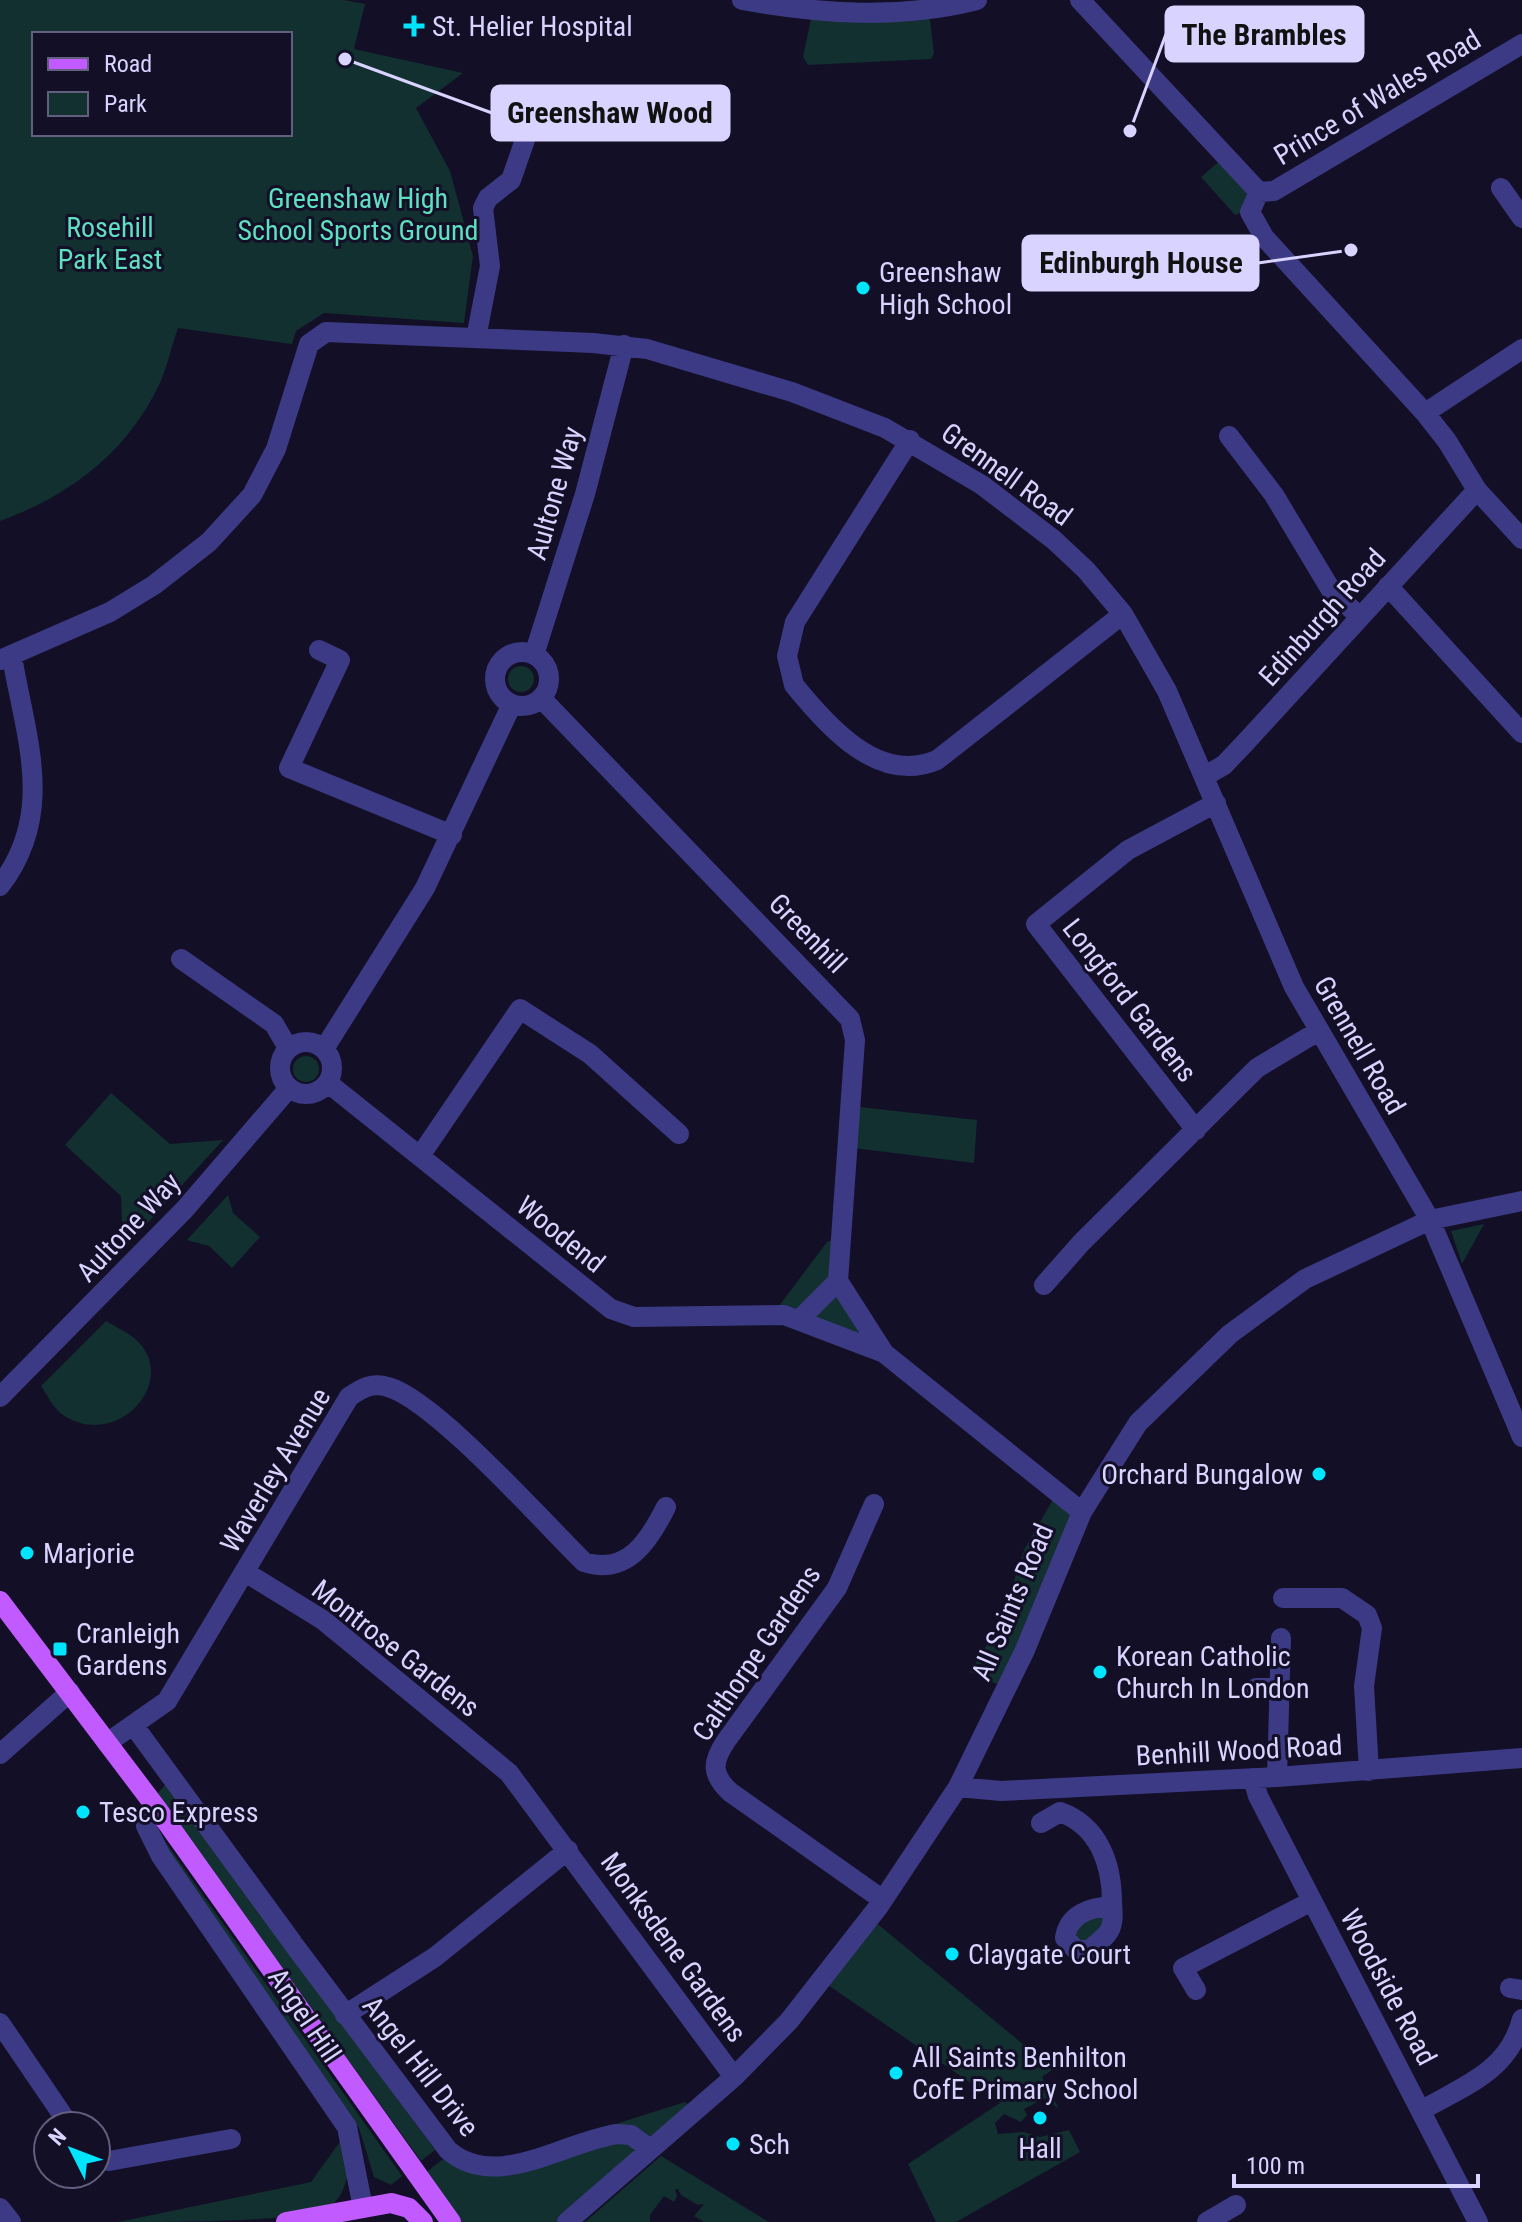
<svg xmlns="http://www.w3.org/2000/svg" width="1522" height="2222" font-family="'Roboto Condensed',sans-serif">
  <rect width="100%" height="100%" fill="#130f26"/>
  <!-- green -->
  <path fill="#12302f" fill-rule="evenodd" d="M0,0H344L365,4L354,49L463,73L416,108L450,171L473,256L464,323L324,313L296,331L292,344L178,328C171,347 167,369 158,387C125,454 69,496 0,521ZM34,34H290V134H34Z
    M929,12L934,53L931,59L808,65L803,57L812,14Z
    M1222,159L1254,193L1247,210L1235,215L1201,177Z
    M508 679a13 13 0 1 1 26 0a13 13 0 1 1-26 0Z
    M293 1069a13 13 0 1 1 26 0a13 13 0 1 1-26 0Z
    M111,1093L170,1144L223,1140L123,1250L121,1196L65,1145Z
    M850,1106L977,1120L974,1163L846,1147Z
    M228,1195L233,1213L260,1237L232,1268L209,1246L187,1240Z
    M1484,1224L1462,1264L1451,1231Z
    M837,1238L834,1280L875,1346L776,1310L827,1242Z
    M106,1321C114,1326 125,1331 133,1337C183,1377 119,1452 63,1415C54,1409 47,1395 41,1386Z
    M1055,1496L1078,1514L1003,1687L970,1672L1000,1624L1024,1550Z
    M165,1785L435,2150L421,2161L157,1794Z
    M159,1833L402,2176L391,2185L374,2177L359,2128L169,1855Z
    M1097,1911L1108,1921L1086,1946L1076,1945L1071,1930Z
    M874,1921L1053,2069L1042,2077L1059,2109L1045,2098L1024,2109L1027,2115L1021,2122L1004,2114L995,2123L998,2134L1024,2132L1040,2137L1069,2130L1080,2152L956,2222H936L908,2164L1000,2103L825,1983Z
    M685,2102L693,2109L563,2222H456L424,2174L447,2156L470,2170Z
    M347,2132C349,2159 353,2192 326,2210C295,2222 160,2222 118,2222L311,2182Z
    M661,2156L769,2222H704L694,2216L704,2204L698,2205L681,2195L678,2189L675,2190L677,2196L674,2202L664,2196L650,2215V2222H585Z"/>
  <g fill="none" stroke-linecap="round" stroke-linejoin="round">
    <!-- minor -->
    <path stroke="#3d3a85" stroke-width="20" d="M742,0C821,14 898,20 977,0
      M1080,0L1259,192L1250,212L1264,237L1425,413L1447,441L1477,490L1522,539
      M1501,188L1522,218
      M1259,192L1274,191L1522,44
      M476,338L490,266L483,208L488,198L511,180L534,114
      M1425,413L1522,349
      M1229,436L1274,495L1331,590L1360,617
      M910,440L795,622L787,656L794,685C828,727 879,785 937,760L1123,614
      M1388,586L1522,733
      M319,650L340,660L289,768L452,835
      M495 679a27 27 0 1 1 54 0a27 27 0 1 1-54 0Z
      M534,655L585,494L624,345
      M0,660L110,612L154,585L209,542L252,495L276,449L309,344L326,332L593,343L647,349L792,392L885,428L982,485L1054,540L1086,570L1123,614L1167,691L1294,987L1430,1220L1522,1437
      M541,698L850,1019L855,1040L838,1281
      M1205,776L1224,765L1244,744L1477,490
      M0,886C56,813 26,739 12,657
      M181,959L274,1024L288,1048
      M280 1068a26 26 0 1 1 52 0a26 26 0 1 1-52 0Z
      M324,1049L425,888L512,704
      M328,1083L611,1309L634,1317L784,1315L884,1353L1082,1512
      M1196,1130L1036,924L1128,850L1216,803
      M420,1156L520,1009L590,1054L679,1134
      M838,1281L884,1353
      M1044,1285L1081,1243L1257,1068L1317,1032
      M800,1319L838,1281
      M0,1397L185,1209L289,1088
      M874,1504L837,1588L726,1741C712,1762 711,1774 730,1792L883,1900
      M245,1572L323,1620L509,1773L734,2077
      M1283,1598H1342L1367,1615L1372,1628L1364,1686L1369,1771
      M1256,1688H1279
      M134,1726L292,1942
      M107,1743L167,1701L349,1397C362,1388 372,1382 388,1387C435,1400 544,1523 584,1562C627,1576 649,1541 666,1507
      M0,1754L70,1692
      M1277,1777L1281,1638
      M1253,1778L1258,1796L1478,2222
      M958,1787L1001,1791L1277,1777L1522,1758
      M158,1810L146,1826L161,1856L347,2127L363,2208
      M1041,1823L1060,1812C1099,1826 1112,1864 1112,1903C1113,1914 1114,1926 1107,1934C1102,1940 1094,1946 1088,1951L1075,1949L1065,1938C1068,1914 1091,1907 1112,1906
      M294,1945L448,2150C496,2192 563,2142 617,2134L631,2135L650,2149
      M1510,1988L1522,1990
      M1196,1990L1183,1968L1312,1901
      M345,2015L435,1957L568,1850
      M0,2023L70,2126
      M1422,2110C1464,2086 1509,2071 1522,2019
      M96,2158L109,2161L231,2139
      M0,2208L11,2222
      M567,2222L734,2077L789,2021L879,1906L958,1787L1025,1650L1082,1512L1138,1423L1230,1334L1305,1279L1430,1220L1522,1201
      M1207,2222L1236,2205"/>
    <!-- major -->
    <path stroke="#c25bff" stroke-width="20" d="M0,1601L158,1810L451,2222
      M286,2222L391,2203L409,2208L423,2222"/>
  </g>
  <!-- markers -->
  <g fill="#00e5ff" stroke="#130f26" stroke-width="3">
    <path d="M410 14h8v8h8v8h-8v8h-8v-8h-8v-8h8z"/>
    <circle cx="863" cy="288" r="8"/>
    <circle cx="1319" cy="1474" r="8"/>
    <circle cx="27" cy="1553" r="8"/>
    <rect x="52" y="1641" width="16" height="16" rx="4"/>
    <circle cx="1100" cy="1672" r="8"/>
    <circle cx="83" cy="1812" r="8"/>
    <circle cx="952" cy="1954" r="8"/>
    <circle cx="896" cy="2073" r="8"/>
    <circle cx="1040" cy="2118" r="8"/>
    <circle cx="733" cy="2144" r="8"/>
  </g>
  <g text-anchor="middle" stroke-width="6" stroke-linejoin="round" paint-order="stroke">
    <!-- poi labels -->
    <g font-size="28" fill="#d9d4ff" stroke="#130f26" text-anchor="start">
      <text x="432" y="36">St. Helier Hospital</text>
      <text x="879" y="282">Greenshaw<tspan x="879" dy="32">High School</tspan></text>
      <text x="1303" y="1484" text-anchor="end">Orchard Bungalow</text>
      <text x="43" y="1563">Marjorie</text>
      <text x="76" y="1643">Cranleigh<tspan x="76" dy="32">Gardens</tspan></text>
      <text x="1116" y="1666">Korean Catholic<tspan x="1116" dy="32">Church In London</tspan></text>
      <text x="99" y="1822">Tesco Express</text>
      <text x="968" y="1964">Claygate Court</text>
      <text x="912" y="2067">All Saints Benhilton<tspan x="912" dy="32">CofE Primary School</tspan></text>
      <text x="749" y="2154">Sch</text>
      <text x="1040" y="2158" text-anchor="middle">Hall</text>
    </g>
    <!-- street labels -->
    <g font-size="28" fill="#d9d4ff" stroke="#130f26">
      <text transform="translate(1377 97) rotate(-31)" y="10">Prince of Wales Road</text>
      <text transform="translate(1007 474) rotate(36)" y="10">Grennell Road</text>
      <text transform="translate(554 493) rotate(-74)" y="10">Aultone Way</text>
      <text transform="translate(1322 617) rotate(-48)" y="10">Edinburgh Road</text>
      <text transform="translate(808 933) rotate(46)" y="10">Greenhill</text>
      <text transform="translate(1130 1000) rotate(52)" y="10">Longford Gardens</text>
      <text transform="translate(1360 1045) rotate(60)" y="10">Grennell Road</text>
      <text transform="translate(128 1227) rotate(-47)" y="10">Aultone Way</text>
      <text transform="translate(561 1234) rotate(39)" y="10">Woodend</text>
      <text transform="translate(275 1470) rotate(-59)" y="10">Waverley Avenue</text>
      <text transform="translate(1012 1602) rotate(-67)" y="10">All Saints Road</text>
      <text transform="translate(396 1648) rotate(38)" y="10">Montrose Gardens</text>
      <text transform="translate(756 1653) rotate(-56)" y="10">Calthorpe Gardens</text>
      <text transform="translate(1239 1750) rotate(-3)" y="10">Benhill Wood Road</text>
      <text transform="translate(674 1947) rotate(54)" y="10">Monksdene Gardens</text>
      <text transform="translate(1389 1987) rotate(62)" y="10">Woodside Road</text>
      <text transform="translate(305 2015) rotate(56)" y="10">Angel Hill</text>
      <text transform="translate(421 2066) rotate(52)" y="10">Angel Hill Drive</text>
    </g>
    <!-- park labels -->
    <g font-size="28" fill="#5fe0c0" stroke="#130f26">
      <text x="358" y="208">Greenshaw High<tspan x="358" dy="32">School Sports Ground</tspan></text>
      <text x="110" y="237">Rosehill<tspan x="110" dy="32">Park East</tspan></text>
    </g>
  </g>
  <!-- callouts -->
  <path fill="none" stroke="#d9d4ff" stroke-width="3" d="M1130 131L1166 34M345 59L492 113M1351 250L1258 263"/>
  <g fill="#d9d4ff" stroke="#130f26" stroke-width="3">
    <circle cx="1130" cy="131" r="8"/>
    <circle cx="345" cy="59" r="8"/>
    <circle cx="1351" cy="250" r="8"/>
  </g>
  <g fill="#d9d4ff" stroke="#d9d4ff" stroke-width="3">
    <rect x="1166" y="7" width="197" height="54" rx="8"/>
    <rect x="492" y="86" width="237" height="54" rx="8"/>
    <rect x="1023" y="236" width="235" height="54" rx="8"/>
  </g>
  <g font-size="30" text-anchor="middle" font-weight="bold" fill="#111">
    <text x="1264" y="45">The Brambles</text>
    <text x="610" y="123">Greenshaw Wood</text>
    <text x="1141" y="273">Edinburgh House</text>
  </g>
  <!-- legend -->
  <rect x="32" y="32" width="260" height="104" fill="#130f26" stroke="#625e7d" stroke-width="2"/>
  <rect x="48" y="58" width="40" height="12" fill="#c25bff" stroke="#625e7d" stroke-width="2"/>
  <text x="104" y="72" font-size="24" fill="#d9d4ff">Road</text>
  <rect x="48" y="92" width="40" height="24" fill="#12302f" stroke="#625e7d" stroke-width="2"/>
  <text x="104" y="112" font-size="24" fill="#d9d4ff">Park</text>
  <!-- north arrow -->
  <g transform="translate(72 2150) rotate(312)"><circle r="38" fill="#130f26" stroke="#625e7d" stroke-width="2"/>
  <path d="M0-6L14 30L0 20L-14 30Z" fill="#00e5ff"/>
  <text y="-12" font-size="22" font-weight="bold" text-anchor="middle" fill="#d9d4ff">N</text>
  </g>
  <!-- scale -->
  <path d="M1234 2174v12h244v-12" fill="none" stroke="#d9d4ff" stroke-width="4"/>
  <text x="1246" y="2174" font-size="24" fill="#d9d4ff" stroke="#130f26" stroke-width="6" paint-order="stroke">100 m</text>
</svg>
